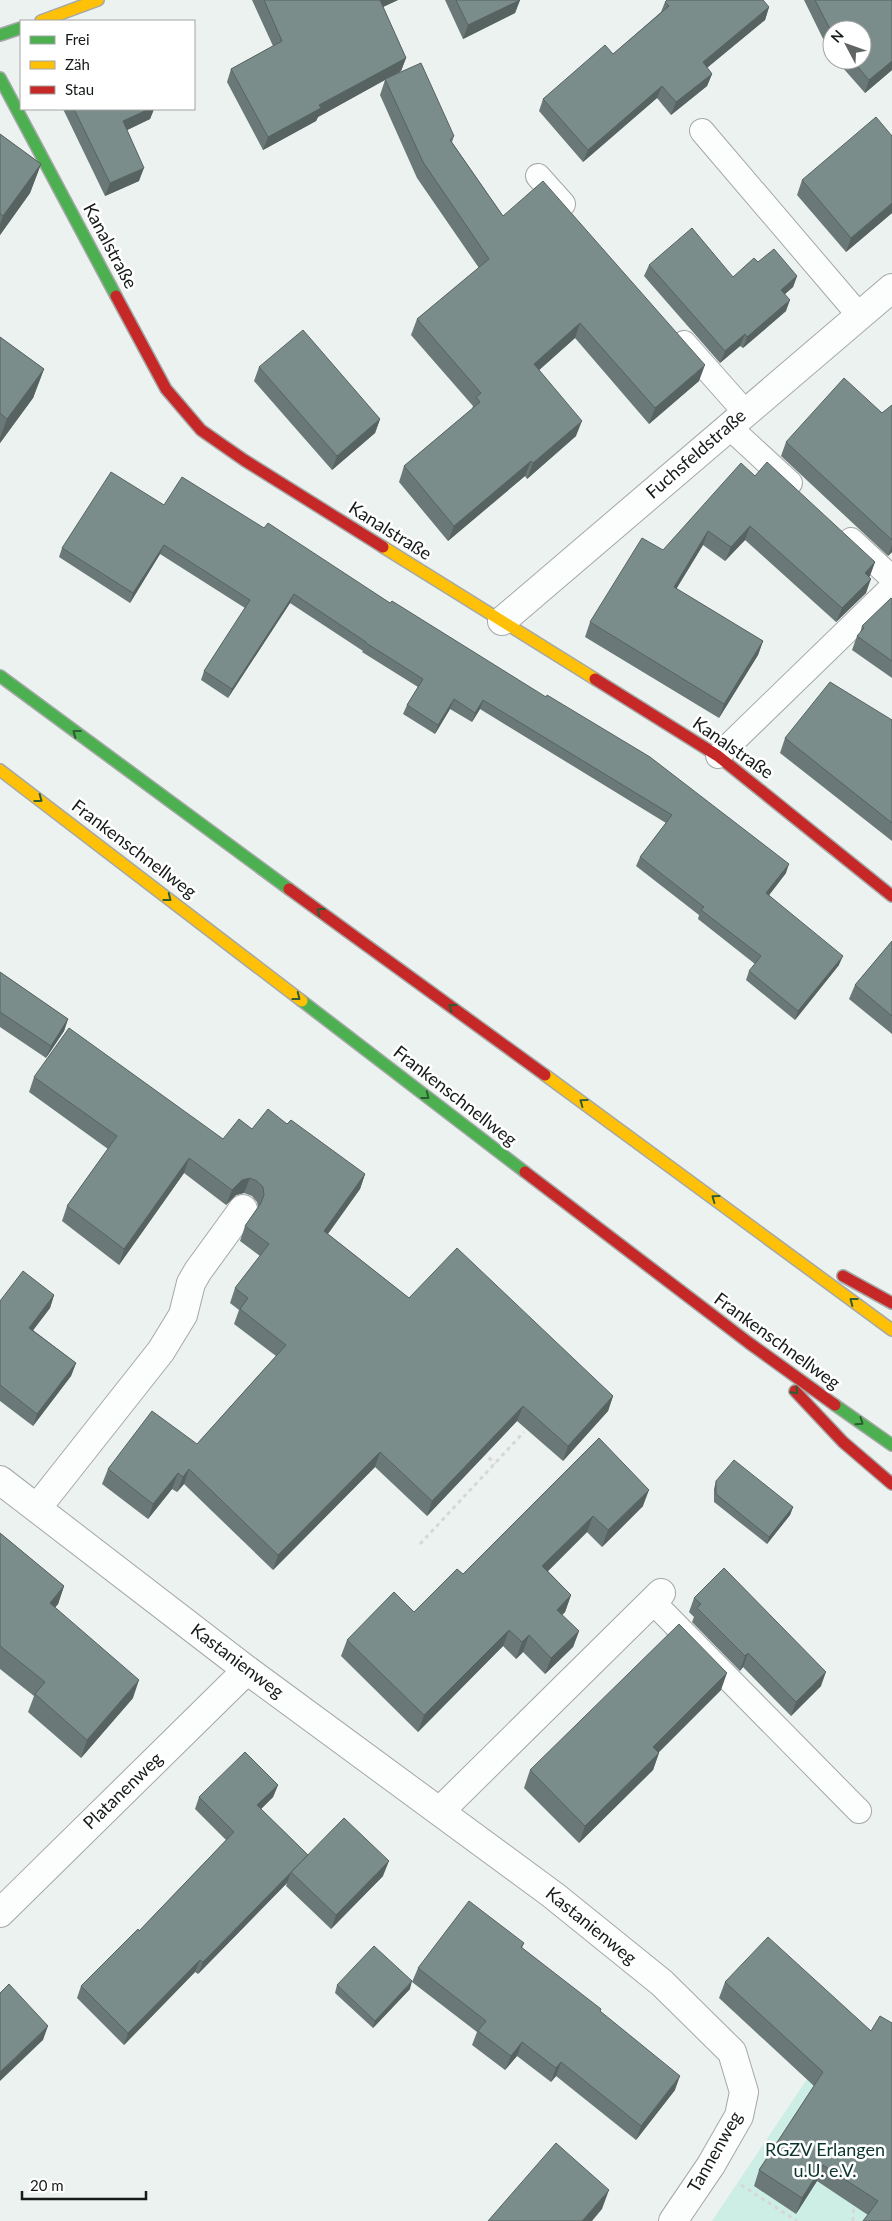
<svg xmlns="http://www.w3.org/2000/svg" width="892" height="2221" font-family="Lato,sans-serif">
  <rect width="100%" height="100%" fill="#ecf2f0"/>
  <!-- green -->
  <path fill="#cdeee4" d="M807,2079L892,2129V2221H712Z"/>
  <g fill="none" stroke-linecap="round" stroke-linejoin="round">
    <!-- lane casing -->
    <g stroke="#a4a8a7" stroke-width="26">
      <path id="lane" d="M702,131L859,315
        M538,176L563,204
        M684,343L745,412
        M728,426L790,483
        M851,540L892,578
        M718,756L892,587
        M652,1601L859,1811"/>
    </g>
    <!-- street casing -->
    <g stroke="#a4a8a7" stroke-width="30">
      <path id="street" d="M502,621L892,288
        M0,1480L247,1670L553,1895L662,1983L732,2052L744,2092L739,2116L711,2165L673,2221
        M37,1508L161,1351L183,1315L191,1283L198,1271L243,1209
        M440,1811L661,1593
        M0,1913L247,1670"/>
    </g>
    <!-- fast casing -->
    <g stroke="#a4a8a7" stroke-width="14">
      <path id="fast" d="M0,35L21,28
        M0,78L116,296
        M0,676L289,889
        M302,1001L525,1172
        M835,1405L892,1445"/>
    </g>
    <!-- slow casing -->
    <g stroke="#a4a8a7" stroke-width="14">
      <path id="slow" d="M41,21L98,0
        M383,547L595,679
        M0,770L302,1001
        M545,1075L892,1330"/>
    </g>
    <!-- jam casing -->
    <g stroke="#a4a8a7" stroke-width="14">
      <path id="jam" d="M116,296L166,389L201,430L244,460L383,547
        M595,679L718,756L892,896
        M289,889L545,1075
        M525,1172L749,1343L835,1405
        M843,1276L892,1303
        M795,1391L843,1442L892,1484"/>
    </g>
    <!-- path -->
    <path stroke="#d6d8d7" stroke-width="3" stroke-dasharray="4 4" stroke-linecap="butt" d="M483,1452L495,1464
      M420,1544L524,1432
      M741,2185L797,2221
      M853,2221L854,2202"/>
    <!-- lane -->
    <use href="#lane" stroke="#fcfdfd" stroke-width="24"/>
    <!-- street -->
    <use href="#street" stroke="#fcfdfd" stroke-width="28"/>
    <!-- fast -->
    <use href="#fast" stroke="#4caf50" stroke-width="11"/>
    <!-- slow -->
    <use href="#slow" stroke="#ffc107" stroke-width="11"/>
    <!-- jam -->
    <use href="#jam" stroke="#c62828" stroke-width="11"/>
  </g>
  <!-- wall -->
  <path fill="#6a7977" d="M252,0H398L383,7L406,58L401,71L393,76L454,136L452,142L503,216L699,381L649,424L575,338L539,370L576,436L527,479L525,476L448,541L399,482L404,466L472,409L473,406L411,335L417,319L479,268L417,178L380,95L385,80L318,117L316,121L263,150L227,82L231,69L273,46Z
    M445,0H520L515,13L463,39Z
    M804,0H892V70L865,93L836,60H862L832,30V55L830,53Z
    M665,2L769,7L765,20L707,68L712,74L707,86L671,115L657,98L583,162L539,111L543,99L613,54L661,12Z
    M63,109H154L150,119L127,130L139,181L105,196Z
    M0,134L41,164L30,193L0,235Z
    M892,136V213L846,252L797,195L802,180Z
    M758,262L797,276L793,287L785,294L786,311L743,348L740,346L720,363L644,276L649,265L733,277Z
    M0,337L44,369L33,398L0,443Z
    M259,367L380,419L375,433L332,470L254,381Z
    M892,405V552L888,556L781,456L786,442L882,413Z
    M755,476L875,562L869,577L866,593L836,622L745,540L725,561L703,545L676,589L763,641L758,655L719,718L585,637L590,622L663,550Z
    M164,505L786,873L769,895L839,965L795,1020L746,980L749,971L755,964L698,919L699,915L636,866L640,857L666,823L480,709L472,722L450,709L435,734L403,714L407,705L418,687L362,652L363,651L290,603L228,698L201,680L204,671L245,608L160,554L130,603L59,557L62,548Z
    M892,599V678L852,650L857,636L860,633L862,626Z
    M892,720V841L780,753L785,738Z
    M892,941V1034L849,999L855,985Z
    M0,972L68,1019L64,1031L46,1058L0,1027Z
    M34,1077L223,1139L252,1129L287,1124L365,1174L360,1189L328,1234L409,1298L613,1396L608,1411L563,1461L517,1421L427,1516L375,1467L273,1570L184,1484L177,1492L172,1489L148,1519L102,1484L108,1469L197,1444L276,1356L234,1324L239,1310L230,1303L235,1288L260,1256L240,1241L245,1226L258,1207L257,1202L252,1196L244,1193L236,1195L226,1205L184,1173L119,1265L62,1221L67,1206L108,1149L29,1092Z
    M54,1295L50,1308L33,1330L76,1363L71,1376L33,1426L0,1401V1301Z
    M599,1438L643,1506L602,1547L587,1532L548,1571L571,1595L565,1612L562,1615L579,1631L573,1647L545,1674L523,1652L516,1659L503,1646L418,1732L341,1656L347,1640L414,1612L463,1574Z
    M716,1481L793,1507L790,1515L767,1544L714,1502V1489Z
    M0,1533L64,1586L58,1604L55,1607L133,1698L81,1758L28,1712L34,1696L0,1669Z
    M694,1598L821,1686L791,1716L743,1667L740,1671L692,1622L694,1617L689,1612Z
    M721,1690L659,1752L653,1770L579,1843L524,1788L530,1770Z
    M278,1785L273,1797L261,1809L308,1855L383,1876L331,1929L286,1886L287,1883L198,1974L195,1972L124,2045L77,1998L81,1986L139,1931L226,1840L195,1809L199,1797Z
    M524,1943L522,1948L600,2011L675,2090L636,2140L556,2076L551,2082L517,2056L505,2070L472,2045L477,2032L412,1982L418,1968Z
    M725,1982L871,2031L892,2221L868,2215L817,2181L796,2214L754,2186L759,2170L814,2086L719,1998Z
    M337,1985L410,1989L373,2028L335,1993Z"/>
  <!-- shaded-wall -->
  <path fill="#566361" d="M378,0H398L374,11Z
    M520,0L515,13L463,39L468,25Z
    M769,7L765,20L698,75L703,62Z
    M406,58L401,71L318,117L316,121L263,150L268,137L319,105Z
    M892,61V70L865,93L869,80Z
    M712,74L707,86L671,115L676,102Z
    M662,86L657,98L583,162L588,150Z
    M149,109H154L150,119L119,134L123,121Z
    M41,164L30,193L0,235V224L3,216Z
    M144,168L139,181L105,196L110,183Z
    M892,203V213L846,252L851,238Z
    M797,276L793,287L777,301L781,290Z
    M790,300L786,311L743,348L747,337Z
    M580,323L575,338L528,380L534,364Z
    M745,334L740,346L720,363L725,351Z
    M705,365L699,381L649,424L655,408Z
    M44,369L33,398L0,443V438L7,419Z
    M380,419L375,433L332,470L337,456Z
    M582,421L576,436L527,479L533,463Z
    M531,461L525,476L448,541L454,526Z
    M750,526L745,540L725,561L731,547Z
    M708,531L703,545L669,601L674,587Z
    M164,545L160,554L130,603L133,593Z
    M892,545V552L888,556Z
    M875,562L870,576L860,587L865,573Z
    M871,579L866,593L836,622L842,608Z
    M294,594L290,603L228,698L232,689Z
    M763,641L758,655L719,718L724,704Z
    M454,699L450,709L435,734L438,725Z
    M483,700L480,709L472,722L475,713Z
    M789,864L786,873L763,903L766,893Z
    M843,956L839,965L795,1020L798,1011Z
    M68,1019L64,1031L46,1058L51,1046Z
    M189,1158L184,1173L119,1265L124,1249Z
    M365,1174L360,1189L319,1246L324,1231Z
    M250,1178L244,1193L236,1195L226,1205L232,1190L242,1180Z
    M54,1295L50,1308L25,1341L29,1328Z
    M76,1363L71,1376L33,1426L37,1414Z
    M613,1396L608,1411L563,1461L568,1446Z
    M523,1406L517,1421L427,1516L432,1501Z
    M380,1452L375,1467L273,1570L278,1555Z
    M189,1469L184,1484L177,1492L183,1477Z
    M178,1473L172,1489L148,1519L153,1504Z
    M649,1490L643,1506L602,1547L608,1530Z
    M793,1507L790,1515L767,1544L769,1537Z
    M593,1516L587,1532L536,1583L542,1566Z
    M64,1586L58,1604L44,1621L50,1603Z
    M571,1595L565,1612L551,1626L557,1610Z
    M509,1630L503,1646L418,1732L424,1715Z
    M579,1631L573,1647L545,1674L551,1658Z
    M529,1635L523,1652L516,1659L522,1642Z
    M748,1653L743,1667L740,1671L745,1656Z
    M826,1672L821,1686L791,1716L796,1702Z
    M727,1673L721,1690L647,1764L653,1747Z
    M139,1680L133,1698L81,1758L87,1740Z
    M659,1753L653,1770L579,1843L585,1826Z
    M278,1785L273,1797L253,1817L257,1805Z
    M308,1855L291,1872L287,1883L198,1974L203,1962Z
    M389,1861L383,1876L331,1929L336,1915Z
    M200,1960L195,1972L124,2045L128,2033Z
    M412,1981L410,1989L373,2028L375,2021Z
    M48,2026L43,2040L0,2081V2072Z
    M522,2042L517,2056L505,2070L511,2056Z
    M561,2062L556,2076L551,2082L556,2068Z
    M680,2076L675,2090L636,2140L641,2126Z
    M823,2165L817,2181L796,2214L802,2198Z
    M609,2190L602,2209L592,2221H582Z"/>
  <!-- building -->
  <path fill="#7b8d8a" stroke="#566361" d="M264,0H380L406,58L319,105L321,108L268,137L231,69L282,41Z
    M456,0H520L468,25Z
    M667,0H763L769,7L703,62L712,74L676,102L662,86L588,150L543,99L605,45L613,54L669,6L665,2Z
    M815,0H892V61L869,80L852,60H862V30H832V33Z
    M421,63L454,136L450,140L503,216L543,181L705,365L655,408L580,323L534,364L582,421L533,463L531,461L454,526L404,466L480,402L476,397L481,393L417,319L489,259L423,162L385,79Z
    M74,109H149L123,121L144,168L110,183Z
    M876,117L892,136V203L851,238L802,180Z
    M0,134L41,164L3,216L0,213Z
    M692,228L733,277L754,258L758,262L774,249L797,276L781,290L790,300L747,337L745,334L725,351L649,265Z
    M303,330L380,419L337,456L259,367Z
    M0,337L44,369L7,419L0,413Z
    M844,378L882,413L892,405V540L786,442Z
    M767,462L875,562L865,573L871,579L842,608L750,526L731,547L708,531L674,587L763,641L724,704L590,622L642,538L663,550L741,463L755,476Z
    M111,472L164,505L182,477L264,528L268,523L390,603L392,601L546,697L547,695L650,757L789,864L766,893L843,956L798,1011L749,971L761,956L701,910L704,907L640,857L672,815L483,700L475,713L454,699L438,725L407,705L423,679L366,643V642L294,594L232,689L204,671L250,600L164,545L133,593L62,548Z
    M891,598L892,599V661L857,636L864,628L862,626Z
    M830,682L892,720V823L785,738Z
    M892,941V1016L855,985Z
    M0,972L68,1019L51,1046L0,1012Z
    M69,1028L223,1139L239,1119L252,1129L268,1109L287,1124L291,1120L365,1174L324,1231L409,1298L457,1248L613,1396L568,1446L523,1406L432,1501L380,1452L278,1555L189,1469L183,1477L178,1473L153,1504L108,1469L152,1411L197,1444L286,1345L240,1309L248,1298L235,1288L269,1244L245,1226L261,1203L264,1195L263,1187L257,1181L250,1178L242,1180L232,1190L189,1158L124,1249L67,1206L117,1136L34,1077Z
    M23,1271L54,1295L29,1328L76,1363L37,1414L0,1385V1301Z
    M599,1438L649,1490L608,1530L593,1516L542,1566L571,1595L557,1610L579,1631L551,1658L529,1635L522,1642L509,1630L424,1715L347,1640L394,1592L414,1612L457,1569L463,1574Z
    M734,1460L793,1507L769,1537L716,1494V1481Z
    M0,1533L64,1586L50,1603L139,1680L87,1740L35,1694L45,1682L0,1646Z
    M724,1568L826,1672L796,1702L748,1653L745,1656L697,1608L701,1604L694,1598Z
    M679,1624L727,1673L653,1747L659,1753L585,1826L530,1770Z
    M245,1752L278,1785L257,1805L308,1855L203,1962L200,1960L128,2033L81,1986L138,1929L139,1931L234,1832L199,1797Z
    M344,1818L389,1861L336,1915L291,1872Z
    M469,1901L524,1943L521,1947L601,2009L600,2011L680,2076L641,2126L561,2062L556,2068L522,2042L511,2056L478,2031L486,2021L418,1968Z
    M768,1937L871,2031L880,2016L892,2023V2221H863L878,2201L823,2165L802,2198L759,2170L823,2072L725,1982Z
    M374,1946L412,1981L375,2021L337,1985Z
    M9,1984L48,2026L0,2072V1993Z
    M556,2143L609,2190L582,2221H488Z"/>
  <!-- one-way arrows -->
  <defs><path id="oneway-chevron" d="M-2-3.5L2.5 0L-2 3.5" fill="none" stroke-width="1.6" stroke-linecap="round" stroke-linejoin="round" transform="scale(1.25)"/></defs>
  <g stroke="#2e5d32">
    <use href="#oneway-chevron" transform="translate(76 733) rotate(-143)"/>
    <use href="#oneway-chevron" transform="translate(39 799) rotate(37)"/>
    <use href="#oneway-chevron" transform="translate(168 898) rotate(38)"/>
    <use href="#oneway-chevron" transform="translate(320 911) rotate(-144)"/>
    <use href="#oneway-chevron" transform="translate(297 997) rotate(38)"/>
    <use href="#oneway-chevron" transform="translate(452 1007) rotate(-144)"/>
    <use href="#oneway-chevron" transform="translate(426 1096) rotate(38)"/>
    <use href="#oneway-chevron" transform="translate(583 1102) rotate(-144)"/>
    <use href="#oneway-chevron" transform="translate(715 1198) rotate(-144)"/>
    <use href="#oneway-chevron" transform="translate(853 1301) rotate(-143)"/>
    <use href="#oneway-chevron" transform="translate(795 1391) rotate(46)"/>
    <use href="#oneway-chevron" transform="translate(860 1422) rotate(35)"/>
  </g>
  <g text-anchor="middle" stroke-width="5" stroke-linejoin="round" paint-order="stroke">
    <!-- street labels -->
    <g font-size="18" fill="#161a19" stroke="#fff">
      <text transform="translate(110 246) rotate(62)" y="6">Kanalstraße</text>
      <text transform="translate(696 454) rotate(-41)" y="6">Fuchsfeldstraße</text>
      <text transform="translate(390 531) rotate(32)" y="6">Kanalstraße</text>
      <text transform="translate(733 748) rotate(35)" y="6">Kanalstraße</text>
      <text transform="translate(134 849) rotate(37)" y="6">Frankenschnellweg</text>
      <text transform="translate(455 1096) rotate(38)" y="6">Frankenschnellweg</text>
      <text transform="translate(777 1341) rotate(36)" y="6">Frankenschnellweg</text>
      <text transform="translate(237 1661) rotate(37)" y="6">Kastanienweg</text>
      <text transform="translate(123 1791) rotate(-44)" y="6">Platanenweg</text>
      <text transform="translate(591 1926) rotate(39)" y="6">Kastanienweg</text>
      <text transform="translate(715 2152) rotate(-60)" y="6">Tannenweg</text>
    </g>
    <!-- park labels -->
    <g font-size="18" fill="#09352c" stroke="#fff">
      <text x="825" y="2156">RGZV Erlangen<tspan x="825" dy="21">u.U. e.V.</tspan></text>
    </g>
  </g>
  <!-- legend -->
  <rect x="20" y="20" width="175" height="90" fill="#ffffff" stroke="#a2a3a3"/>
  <rect x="30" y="36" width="25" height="8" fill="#4caf50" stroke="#a2a3a3"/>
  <text x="65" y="45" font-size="15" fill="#161a19">Frei</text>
  <rect x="30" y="61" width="25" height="8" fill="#ffc107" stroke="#a2a3a3"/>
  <text x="65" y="70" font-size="15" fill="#161a19">Zäh</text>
  <rect x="30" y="86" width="25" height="8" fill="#c62828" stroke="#a2a3a3"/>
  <text x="65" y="95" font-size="15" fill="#161a19">Stau</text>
  <!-- north arrow -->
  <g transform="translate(847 45) rotate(311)"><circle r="24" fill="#ffffff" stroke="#a2a3a3"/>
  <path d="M0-4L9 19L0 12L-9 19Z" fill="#616664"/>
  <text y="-8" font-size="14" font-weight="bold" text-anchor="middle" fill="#161a19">N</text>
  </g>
  <!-- scale -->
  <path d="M22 2191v8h124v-8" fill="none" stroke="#161a19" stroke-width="2.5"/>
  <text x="30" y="2191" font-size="15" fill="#161a19" stroke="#ffffff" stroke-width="4" paint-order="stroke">20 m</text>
</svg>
